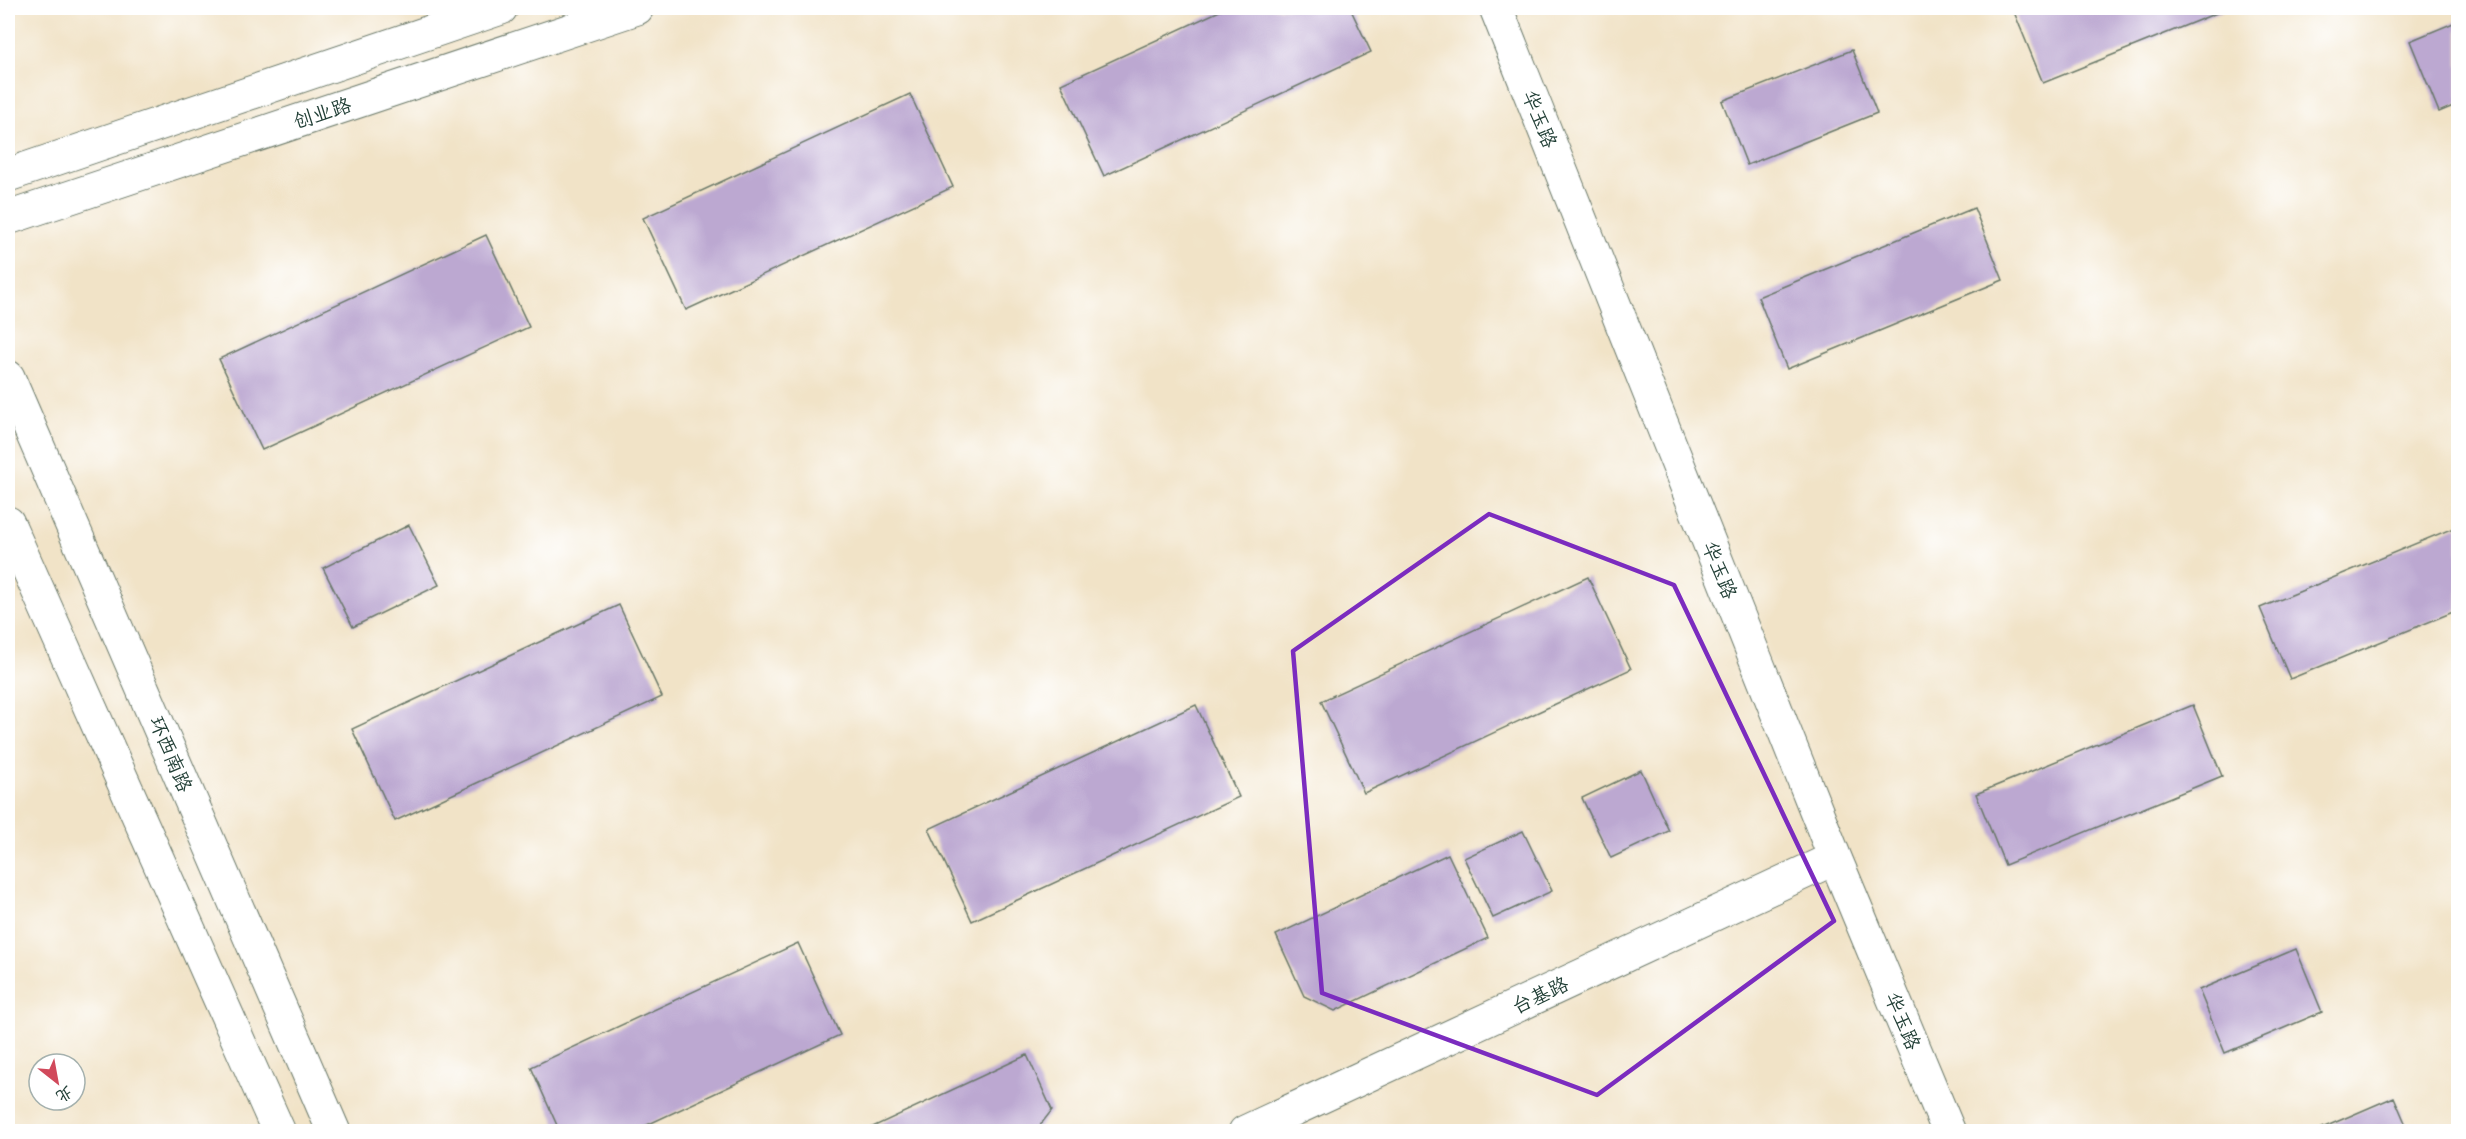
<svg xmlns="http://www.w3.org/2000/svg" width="2466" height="1139" font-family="'Patrick Hand','LXGW WenKai TC',sans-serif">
  <rect width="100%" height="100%" fill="#fff"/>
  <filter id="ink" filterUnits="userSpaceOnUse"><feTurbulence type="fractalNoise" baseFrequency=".0167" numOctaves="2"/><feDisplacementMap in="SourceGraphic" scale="12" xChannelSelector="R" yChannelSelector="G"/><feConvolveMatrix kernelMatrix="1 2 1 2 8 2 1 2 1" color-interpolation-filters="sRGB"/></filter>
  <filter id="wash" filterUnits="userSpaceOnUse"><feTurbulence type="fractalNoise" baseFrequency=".008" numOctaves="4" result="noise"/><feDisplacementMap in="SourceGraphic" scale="24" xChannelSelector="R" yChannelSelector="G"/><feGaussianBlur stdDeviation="1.35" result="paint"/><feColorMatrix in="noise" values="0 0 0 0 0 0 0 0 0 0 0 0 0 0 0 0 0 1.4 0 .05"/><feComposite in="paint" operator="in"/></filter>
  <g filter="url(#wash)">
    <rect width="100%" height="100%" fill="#f1e3c7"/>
    <g id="blocks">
      <!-- building -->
      <path fill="#bca8d1" d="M1226,8H1350L1371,52L1104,176L1061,84Z
        M2025,8H2229L2043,83L2014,12Z
        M2458,21V104L2439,112L2410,41Z
        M1852,50L1877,113L1747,165L1722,101Z
        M910,94L953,187L686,310L643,218Z
        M1974,208L2003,280L1787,369L1758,297Z
        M486,235L529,327L262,450L219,359Z
        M409,525L439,585L353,627L323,568Z
        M2458,526V610L2290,679L2260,608Z
        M1588,577L1631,669L1364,793L1321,701Z
        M619,605L662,697L395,821L352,729Z
        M1196,705L1239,797L972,921L929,829Z
        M2193,705L2222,776L2005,865L1976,794Z
        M1641,770L1669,831L1611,858L1582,798Z
        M1523,831L1552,891L1493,918L1464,858Z
        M1448,854L1488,938L1335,1011L1304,996L1276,935Z
        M798,943L840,1035L632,1132H560L531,1067Z
        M2296,949L2322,1012L2225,1053L2199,990Z
        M1027,1055L1052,1110L1035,1132H867L866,1130Z
        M2394,1097L2409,1132H2313Z"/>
    </g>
  </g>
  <g filter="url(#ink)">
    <use href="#blocks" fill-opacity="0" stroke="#687767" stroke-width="1.5"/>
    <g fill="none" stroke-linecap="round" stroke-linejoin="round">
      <!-- minor casing -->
      <g stroke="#687767" stroke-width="35">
        <path id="minor" d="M1496,8L1835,858L1949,1132
          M8,175L501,8
          M8,218L637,8
          M8,377L334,1132
          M8,523L279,1132
          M1245,1132L1835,858"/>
      </g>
      <!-- minor -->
      <use href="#minor" stroke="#fff" stroke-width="33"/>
    </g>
  </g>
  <!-- marked area -->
  <path fill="none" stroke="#7b2cbf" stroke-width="4.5" stroke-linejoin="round" d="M1489,514L1674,585L1834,921L1597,1095L1322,993L1293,651Z"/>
  <g text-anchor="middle" stroke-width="4.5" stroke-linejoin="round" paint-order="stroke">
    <!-- street labels -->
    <g font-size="20" fill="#1f3d34" stroke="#fff">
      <text transform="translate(322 113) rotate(-18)" y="7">创业路</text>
      <text transform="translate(1540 119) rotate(68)" y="7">华玉路</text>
      <text transform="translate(1720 570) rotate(68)" y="7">华玉路</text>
      <text transform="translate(171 754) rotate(67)" y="7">环西南路</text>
      <text transform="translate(1540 995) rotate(-25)" y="7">台基路</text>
      <text transform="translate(1903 1021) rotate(67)" y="7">华玉路</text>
    </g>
  </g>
  <!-- margin -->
  <rect width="2466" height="1139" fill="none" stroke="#fff" stroke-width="30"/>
  <!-- north arrow -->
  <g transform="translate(57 1082) rotate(149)"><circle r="28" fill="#ffffff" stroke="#a5b1ae" stroke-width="1.5"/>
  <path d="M0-4.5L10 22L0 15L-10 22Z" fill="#d1495b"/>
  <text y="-9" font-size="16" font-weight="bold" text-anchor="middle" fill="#1f3d34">北</text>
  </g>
</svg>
